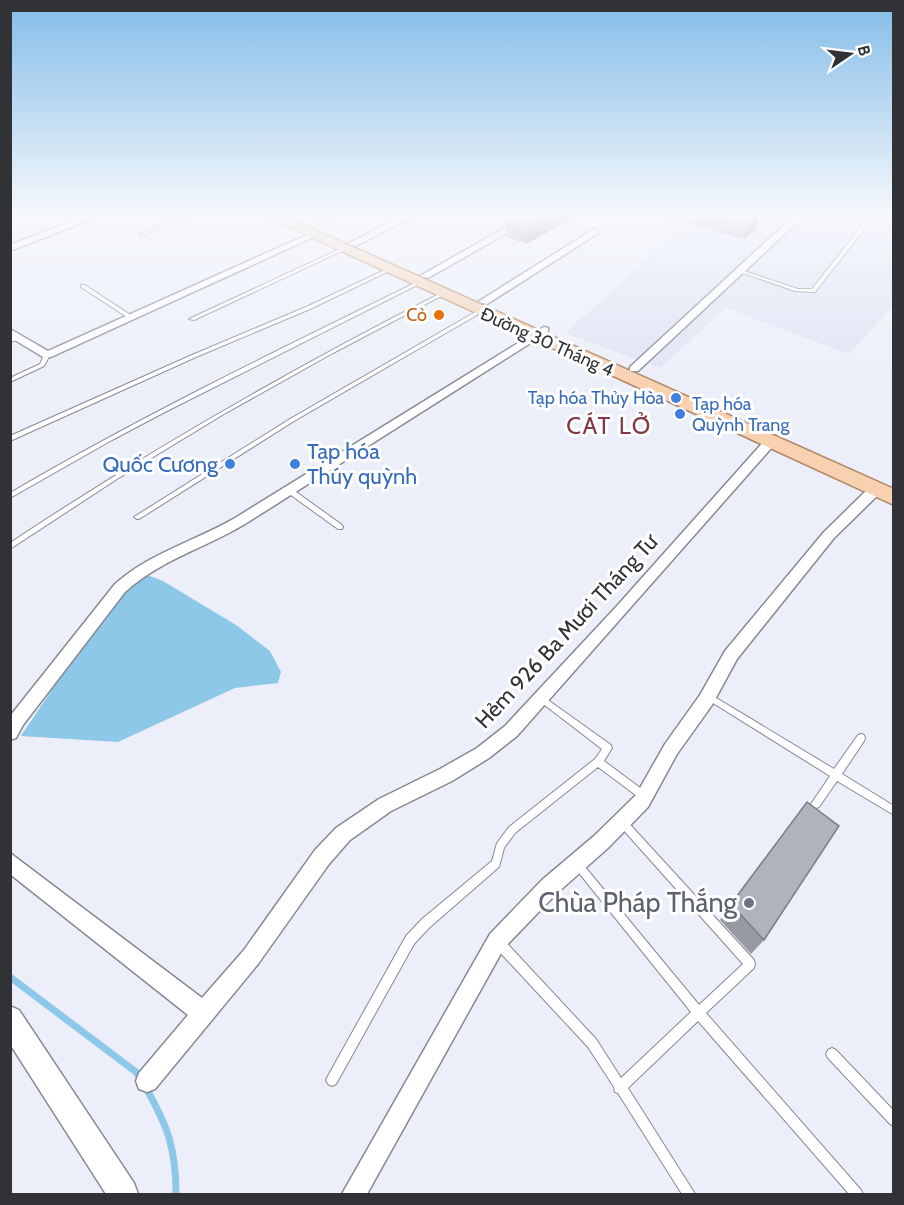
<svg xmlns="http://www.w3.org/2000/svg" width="904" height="1205" font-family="Cabin,sans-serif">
  <rect width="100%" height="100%" fill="#eceff9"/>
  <!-- built -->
  <path fill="#dfe3f4" d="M654,214H893V306L849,354L726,308L660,368L565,333L680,230L649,217Z"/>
  <!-- water -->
  <path fill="#8dc8e8" d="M147,575L163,581L236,625L270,651L281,672L278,683L235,688L118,742L21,736C42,706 120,583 147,575Z"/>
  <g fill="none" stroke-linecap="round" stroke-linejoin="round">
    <!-- stream -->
    <path stroke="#8dc8e8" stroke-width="7" d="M10,977L136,1072L140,1078
      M146,1088C168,1127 176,1149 176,1194"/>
    <!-- service casing -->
    <g stroke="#878992" stroke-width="2">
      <path id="service" d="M190,214H197L143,236L139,235Z
        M335,214H342L315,226L311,225Z
        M871,214H876L815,292L795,291L737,271L741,270L798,289H812Z
        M342,248L346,249L194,320L189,319Z
        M387,269L391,270L310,309L196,357L10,441V436L192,355L306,307Z
        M417,282L421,283L163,413L112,440L10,498V493C143,415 280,349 417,282Z
        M81,285H85L132,316L127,317L81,287Z
        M441,293L445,294L333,353L224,414L117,479L10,549V543C150,450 292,369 441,293Z
        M477,311L482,312L294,421L139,519H137L134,517L290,419Z
        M19,336L21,337V339L10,342V339Z
        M47,353L50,355L44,366L10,382V378L40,364L44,355Z
        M288,489H292L342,525L343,527L342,529H338L288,493L287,491Z
        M708,693L834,769L858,735L861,734L864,735L865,738L864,741L842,774L894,806V815L837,781L819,807L816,808L813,807L811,804L813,801L830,776L705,698L704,696L705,694Z
        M541,695L611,745L612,748L604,761L647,793L649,796L647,799L644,800L641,799L598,767L515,833L504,848L499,867L430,927L414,944L336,1084L332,1086L328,1084L326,1080L328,1076L406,936L422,919L492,861L497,843L509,827L595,759L602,749L538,700L537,698L538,696Z
        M622,818L625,819L754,960L755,964L754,968L706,1013L861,1190L863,1194H849L698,1021L628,1088L695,1194H682L618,1093L615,1092L614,1087L588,1047L493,945L492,941L493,937L497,936L501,937L596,1039L621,1078L691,1012L575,868L573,865L575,862L578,860L581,862L699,1005L743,964L619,825L617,822L619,819Z
        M832,1048L836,1050L894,1111V1126L890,1124L828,1058L826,1054L828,1050Z"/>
    </g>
    <!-- minor casing -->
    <g stroke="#878992" stroke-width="3">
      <path id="minor" d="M91,214H104L10,251V245Z
        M406,214H418L356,246L348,244Z
        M529,214H540L428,278L420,276Z
        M796,214H806L638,371H630V367Z
        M594,229L597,230V234L487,304L478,302Z
        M311,233L318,235L51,357H43L10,337V329L48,351Z
        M544,327L548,328V332L245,524C205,548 160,560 125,592L23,725L16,738L10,740L11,715L115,584C150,553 195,541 235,518Z
        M770,438L776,442L774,445L517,736L489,758L452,781L391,811L350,840L329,864L258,964L155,1089L147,1092L139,1089L136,1081L139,1073L188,1015L10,874V853L202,998L244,950L315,850L336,828L379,799L440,769L477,748L505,726L616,607L766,439Z
        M875,486L880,487L882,490L880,493L834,538L737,659L712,705L677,754L648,807L608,848L556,894L504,948L367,1194H342L490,934L542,880L594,836L636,795L665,744L700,695L725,651L824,532L870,487Z"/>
    </g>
    <!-- tertiary casing -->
    <g stroke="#878992" stroke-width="3">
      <path id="tertiary" d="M10,1006L19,1010L134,1183L138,1194H106L10,1044Z"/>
    </g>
    <!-- primary casing -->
    <g stroke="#b08564" stroke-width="3">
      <path id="primary" d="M261,214H279L894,489V505Z"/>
    </g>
    <!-- service -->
    <use href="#service" fill="#fff" fill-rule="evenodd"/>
    <!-- minor -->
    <use href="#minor" fill="#fff" fill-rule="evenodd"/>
    <!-- tertiary -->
    <use href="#tertiary" fill="#fff" fill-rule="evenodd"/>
    <!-- primary -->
    <use href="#primary" fill="#f8d1b1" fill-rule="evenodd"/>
  </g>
  <!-- wall -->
  <path fill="#979aa2" d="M580,214L526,244L505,236L506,222Z
    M663,214L759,215L755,230L744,239L663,216Z
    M807,802L764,940L751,954L720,920Z"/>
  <!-- shaded-wall -->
  <path fill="#7b7d84" d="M556,214H580L526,244L527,230Z
    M759,215L755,230L744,239L749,224Z"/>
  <!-- building -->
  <path fill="#b0b3bc" stroke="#7b7d84" stroke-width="1.5" d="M520,214H556L527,230L506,222Z
    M714,214H758L759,215L749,224Z
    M807,802L839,826L764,940L731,904Z"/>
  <!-- sky -->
  <linearGradient id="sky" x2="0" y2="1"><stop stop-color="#83bce8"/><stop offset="0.56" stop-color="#f6f8fc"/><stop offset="1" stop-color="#f6f8fc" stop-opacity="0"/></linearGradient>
  <rect width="904" height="383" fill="url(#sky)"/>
  <!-- markers -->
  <circle fill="#e8710a" stroke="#fff" stroke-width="2" cx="439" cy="315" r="6"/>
  <g fill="#3f7fe0" stroke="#fff" stroke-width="2">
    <circle cx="676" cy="398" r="6"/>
    <circle cx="680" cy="414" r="6"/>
    <circle cx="230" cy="464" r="6"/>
    <circle cx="295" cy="464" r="6"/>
  </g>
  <circle fill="#6b7280" stroke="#fff" stroke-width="2" cx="749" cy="903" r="6"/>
  <g text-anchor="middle" stroke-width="6" stroke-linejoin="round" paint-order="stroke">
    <!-- far-food labels -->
    <g font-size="18" fill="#c56008" stroke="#fff" text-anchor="end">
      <text x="427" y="321">Cỏ</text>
    </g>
    <!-- far-street labels -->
    <g font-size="18" fill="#313236" stroke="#fff">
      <text transform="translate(547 342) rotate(24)" y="6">Đường 30 Tháng 4</text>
    </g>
    <!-- far-shop labels -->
    <g font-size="18" fill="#366cbe" stroke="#fff" text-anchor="end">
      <text x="664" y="404">Tạp hóa Thủy Hòa</text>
      <text x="692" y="410" text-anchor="start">Tạp hóa<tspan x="692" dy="21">Quỳnh Trang</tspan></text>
    </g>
    <!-- shop labels -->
    <g font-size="22" fill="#366cbe" stroke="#fff" text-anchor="start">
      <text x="307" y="459">Tạp hóa<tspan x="307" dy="25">Thúy quỳnh</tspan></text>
      <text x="218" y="472" text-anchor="end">Quốc Cương</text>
    </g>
    <!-- street labels -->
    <g font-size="22" fill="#313236" stroke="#fff">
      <text transform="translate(566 631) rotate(-47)" y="8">Hẻm 926 Ba Mươi Tháng Tư</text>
    </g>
    <!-- neighbourhood labels -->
    <g font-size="24" letter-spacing="1.5" fill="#823944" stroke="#fff">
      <text x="609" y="434">CÁT LỞ</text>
    </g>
    <!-- near-worship labels -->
    <g font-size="27" fill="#5b616d" stroke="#fff" text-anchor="end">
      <text x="737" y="912">Chùa Pháp Thắng</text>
    </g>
  </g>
  <!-- border -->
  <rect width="904" height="1205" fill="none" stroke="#313236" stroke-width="24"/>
  <!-- north arrow -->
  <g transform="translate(850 54) rotate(76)" stroke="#ffffff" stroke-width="4.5" paint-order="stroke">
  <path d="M0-4.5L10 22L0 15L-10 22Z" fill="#313236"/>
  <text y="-9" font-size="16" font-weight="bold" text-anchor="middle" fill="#313236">B</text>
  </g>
</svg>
